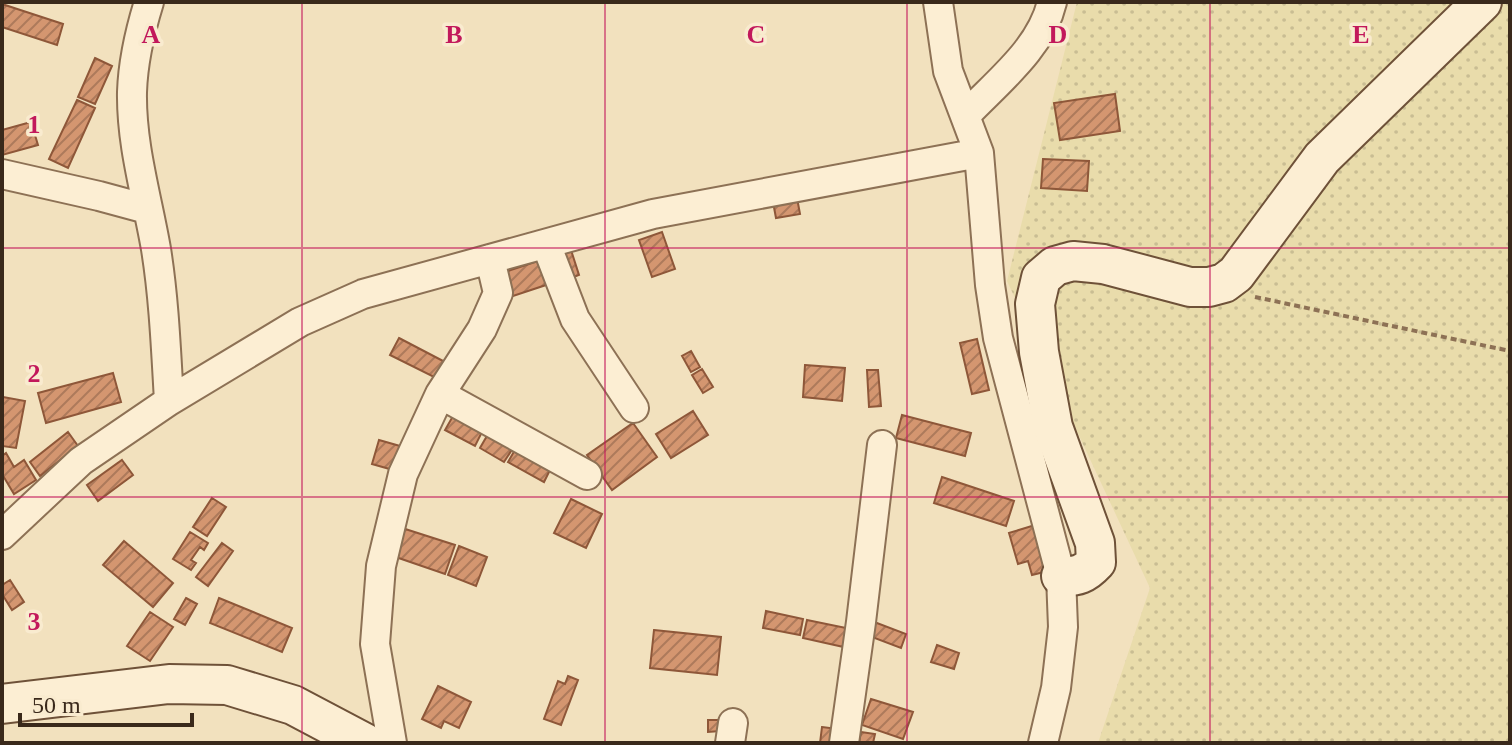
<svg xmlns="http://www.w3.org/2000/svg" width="1512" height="745" font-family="'Times New Roman',serif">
  <defs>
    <pattern id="farmland-dots" width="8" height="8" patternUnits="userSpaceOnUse" patternTransform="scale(2)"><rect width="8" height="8" fill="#e9dcab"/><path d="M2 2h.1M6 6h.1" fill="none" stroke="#c9bd93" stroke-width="1.8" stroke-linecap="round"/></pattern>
    <pattern id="building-hatch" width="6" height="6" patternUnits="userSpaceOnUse" patternTransform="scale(2)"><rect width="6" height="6" fill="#d49670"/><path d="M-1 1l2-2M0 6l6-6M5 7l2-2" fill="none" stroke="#ad7a5b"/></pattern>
  </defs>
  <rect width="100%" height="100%" fill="#f2e1be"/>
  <!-- farmland -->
  <path fill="url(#farmland-dots)" d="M1077,2H1510V743H1098L1150,588L1007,281Z"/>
  <!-- building -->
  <path fill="url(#building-hatch)" stroke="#8e5739" stroke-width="2" d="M2,4L63,24L57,45L2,27Z
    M95,58L112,66L95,104L78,97Z
    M1115,94L1120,131L1060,140L1054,103Z
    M77,100L95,108L68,168L49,159Z
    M31,122L38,145L2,155V130Z
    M1043,159L1089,161L1087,191L1041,188Z
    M797,198L800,214L776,218L773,202Z
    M662,232L675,269L652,277L639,240Z
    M571,250L579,275L566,280L558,254Z
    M541,260L549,284L513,296L505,272Z
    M399,338L445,362L436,378L390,355Z
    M977,339L989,390L972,394L960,343Z
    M691,351L700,367L691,372L682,356Z
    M805,365L845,368L842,401L803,397Z
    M702,369L713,387L703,393L692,375Z
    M867,370H878L881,406L869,407Z
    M113,373L121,402L46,423L38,393Z
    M3,397L25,401L16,448L2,446Z
    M693,411L708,435L671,458L656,434Z
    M902,415L971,433L965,456L896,438Z
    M453,416L482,432L475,446L445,430Z
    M633,423L657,457L612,490L587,455Z
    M68,432L78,446L40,476L30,462Z
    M488,434L513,448L504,462L480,448Z
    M379,440L400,446L393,470L372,464Z
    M516,448L551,468L544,482L508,462Z
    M6,453L14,467L24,460L36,480L14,494L2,474V456Z
    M122,460L133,475L98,501L87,485Z
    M942,477L1014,501L1006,526L934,503Z
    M212,498L226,507L207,536L193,527Z
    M571,499L602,514L586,548L554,533Z
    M1035,525L1048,571L1032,575L1028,561L1018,564L1009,533Z
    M399,527L455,545L445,574L390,555Z
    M190,532L208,543L204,550L200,547L191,560L196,563L191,570L173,559Z
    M124,541L173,583L153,607L103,565Z
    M222,543L233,551L208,586L196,577Z
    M459,546L487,557L476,586L448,575Z
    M10,580L24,602L12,610L2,594V585Z
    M186,598L197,604L185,625L174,619Z
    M219,598L292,628L282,652L210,623Z
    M766,611L803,619L800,635L763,628Z
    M150,612L173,627L150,661L127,646Z
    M807,620L851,629L848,648L803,638Z
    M869,620L906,634L901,648L864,634Z
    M654,630L721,637L717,675L650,668Z
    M937,645L959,653L954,669L931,662Z
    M568,676L578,680L561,725L544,719L558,681L565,684Z
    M438,686L471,702L459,728L444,721L441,728L422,719Z
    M871,699L913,712L903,739L862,725Z
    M708,720H720V731L708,732Z
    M822,727L838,729L836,743H820Z
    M861,732L875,734L873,743H859Z"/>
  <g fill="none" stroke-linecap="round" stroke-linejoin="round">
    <!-- street casing -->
    <g stroke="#8d7155" stroke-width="32">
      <path id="street" d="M149,2C140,31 133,61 132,92C131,145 147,197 156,249C164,299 166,350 169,401
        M938,2L948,71L979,153L990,285L998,338L1061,576L1063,627L1056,688L1043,743
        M965,116C997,82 1041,49 1052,2
        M2,174L99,196L147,209
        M546,244L575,319L634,408
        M440,394L587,475
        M2,535L81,461L169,401L300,322L363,294L653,214L979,153
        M392,743L375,644L381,566L403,474L440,394L482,329L498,293L490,259
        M730,743L733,723
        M844,743L861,622L882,445"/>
    </g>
    <!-- secondary casing -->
    <g stroke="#6e5138" stroke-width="42">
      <path id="secondary" d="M1061,576C1077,577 1085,574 1096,562L1095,543L1053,427L1039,352L1035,304L1041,278L1055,266L1073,261L1103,264L1190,287H1209L1224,283L1236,274L1322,158L1482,2
        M2,704L169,684L227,685L293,705L365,743"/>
    </g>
    <!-- path -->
    <path stroke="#8d7155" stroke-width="4" stroke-dasharray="6 4" stroke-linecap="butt" d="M1255,297L1510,351"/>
    <!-- street -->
    <use href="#street" stroke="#fceed3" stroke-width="28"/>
    <!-- secondary -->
    <use href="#secondary" stroke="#fceed3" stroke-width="38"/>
  </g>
  <!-- grid -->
  <path fill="none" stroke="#c2185b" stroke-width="2" stroke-opacity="0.55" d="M302,2V743M605,2V743M907,2V743M1210,2V743M2,248H1510M2,497H1510"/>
  <g font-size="26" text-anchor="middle" font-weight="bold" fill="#c2185b" stroke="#f9ebcf" stroke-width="7" stroke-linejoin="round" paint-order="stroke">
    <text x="151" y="43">A</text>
    <text x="454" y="43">B</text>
    <text x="756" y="43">C</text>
    <text x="1058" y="43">D</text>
    <text x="1361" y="43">E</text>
    <text x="34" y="133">1</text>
    <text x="34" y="382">2</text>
    <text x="34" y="630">3</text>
  </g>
  <!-- border -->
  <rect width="1512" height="745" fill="none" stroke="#3a291b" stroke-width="8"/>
  <!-- scale -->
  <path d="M20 713v12h172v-12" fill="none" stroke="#3a291b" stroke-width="4"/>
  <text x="32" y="713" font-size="24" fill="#3a291b" stroke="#f9ebcf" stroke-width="6" paint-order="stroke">50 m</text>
</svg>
